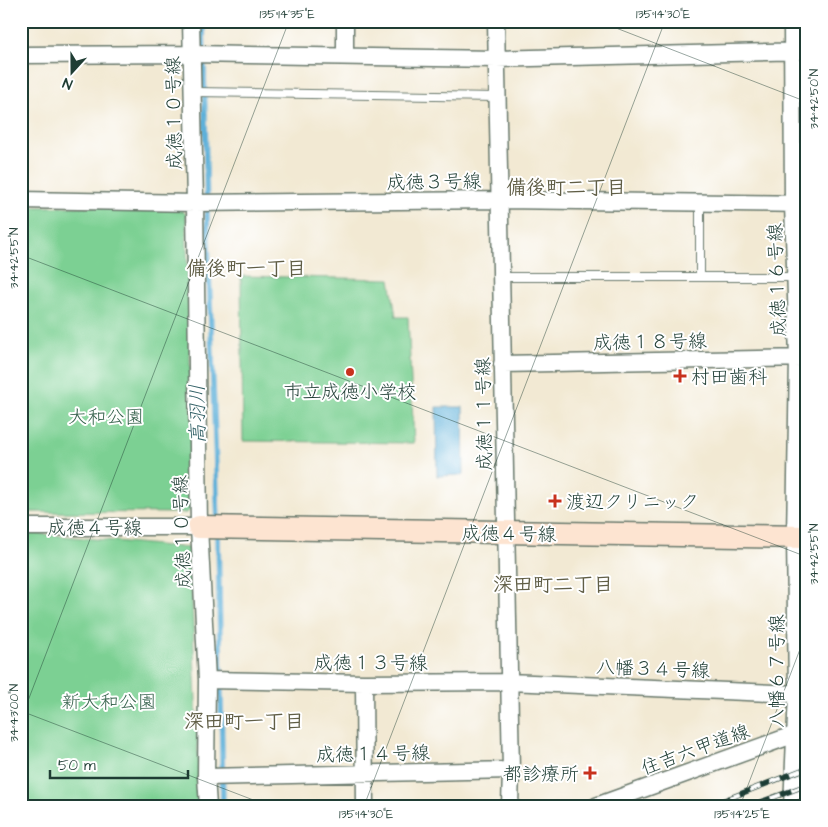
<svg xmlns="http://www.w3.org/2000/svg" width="828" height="827" font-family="'Architects Daughter','Klee One',sans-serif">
  <rect width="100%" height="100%" fill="#fff"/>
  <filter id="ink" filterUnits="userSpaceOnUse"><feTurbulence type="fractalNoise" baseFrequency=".02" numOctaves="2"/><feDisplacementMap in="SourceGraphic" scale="10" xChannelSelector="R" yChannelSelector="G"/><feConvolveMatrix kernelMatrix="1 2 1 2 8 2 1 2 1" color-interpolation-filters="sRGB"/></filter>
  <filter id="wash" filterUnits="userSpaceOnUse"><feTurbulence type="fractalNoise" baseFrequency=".0096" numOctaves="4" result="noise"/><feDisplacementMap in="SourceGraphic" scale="20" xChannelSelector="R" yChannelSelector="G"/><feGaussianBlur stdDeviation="1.12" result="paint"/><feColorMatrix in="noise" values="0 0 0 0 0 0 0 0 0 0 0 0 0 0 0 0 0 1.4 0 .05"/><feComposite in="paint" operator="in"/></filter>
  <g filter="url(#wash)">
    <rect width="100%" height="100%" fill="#f2e9d3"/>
    <!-- green -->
    <path fill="#7bd093" stroke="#4d8664" d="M177,206L186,214L194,506L187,513L21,512V207Z
      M241,276L390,279L396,317H408L414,443L243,441Z
      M21,532L190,548L200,806H21Z"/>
    <!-- water -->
    <path fill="#5db0d9" stroke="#3e7686" d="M436,407H463L464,475L437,476Z"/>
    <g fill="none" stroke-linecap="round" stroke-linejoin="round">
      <!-- stream -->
      <path stroke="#5db0d9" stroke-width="5.5" d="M203,21L207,214L218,524
        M218,533L223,806"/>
    </g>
  </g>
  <g filter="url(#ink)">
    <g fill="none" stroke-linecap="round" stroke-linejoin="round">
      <!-- lane casing -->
      <g stroke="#69796c" stroke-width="10">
        <path id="lane" d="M194,92L497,97
          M500,277H796
          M700,277V203"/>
      </g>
      <!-- street casing -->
      <g stroke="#69796c" stroke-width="19">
        <path id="street" d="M191,21L195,203L499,200L807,204
          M345,21V56
          M496,21L511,770L510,806
          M21,55L192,54L496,59L807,51
          M21,200L195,203L199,527L207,680L364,683L508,682L797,694
          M502,364L807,358
          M21,527H199
          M207,680L206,777L208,806
          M364,683L365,806
          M206,777L511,770
          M596,806L804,731
          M792,806L797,694L795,537L798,358L793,204L792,21"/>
      </g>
      <!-- secondary casing -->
      <g stroke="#69796c" stroke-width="25">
        <path id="secondary" d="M199,527L807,537"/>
      </g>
      <!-- lane -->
      <use href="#lane" stroke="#fff" stroke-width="8"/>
      <!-- street -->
      <use href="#street" stroke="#fff" stroke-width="16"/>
      <!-- secondary -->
      <use href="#secondary" stroke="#fde4d1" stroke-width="22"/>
      <!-- rail casing -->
      <g stroke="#1f3d34" stroke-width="5.5">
        <path id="rail" d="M709,806L807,768
          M750,806L807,785
          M789,806L807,799"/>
      </g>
      <!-- rail -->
      <use href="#rail" stroke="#fff" stroke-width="4" stroke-dasharray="11" stroke-linecap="butt"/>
    </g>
  </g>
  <!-- ticks -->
  <path fill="none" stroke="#1f3d34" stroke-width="1" stroke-opacity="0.45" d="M598,21L807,102M21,255L807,557M21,711L269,806M21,719L289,21M364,806L665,21M740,806L807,631"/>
  <!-- markers -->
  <g fill="#c8321e" stroke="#fff" stroke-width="2">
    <circle cx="350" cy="372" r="5"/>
    <path d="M677.5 368.5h5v5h5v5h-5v5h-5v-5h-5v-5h5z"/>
    <path d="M552.5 493.5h5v5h5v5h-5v5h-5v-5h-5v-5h5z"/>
    <path d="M587.5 765.5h5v5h5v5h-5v5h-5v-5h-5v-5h5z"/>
  </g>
  <g text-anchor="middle" stroke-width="4" stroke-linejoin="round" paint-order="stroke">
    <!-- street labels -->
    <g font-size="19" fill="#1f3d34" stroke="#fff">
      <text transform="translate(173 113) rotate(-91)" y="7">成徳１０号線</text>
      <text transform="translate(434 181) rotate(-1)" y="7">成徳３号線</text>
      <text transform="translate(776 280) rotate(-92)" y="7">成徳１６号線</text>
      <text transform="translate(650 341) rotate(-1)" y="7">成徳１８号線</text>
      <text transform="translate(483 414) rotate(-91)" y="7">成徳１１号線</text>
      <text x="95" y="534">成徳４号線</text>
      <text transform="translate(181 532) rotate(-92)" y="7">成徳１０号線</text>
      <text transform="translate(509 533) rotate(1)" y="7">成徳４号線</text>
      <text x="371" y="669">成徳１３号線</text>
      <text transform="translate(653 668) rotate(2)" y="7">八幡３４号線</text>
      <text transform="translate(776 671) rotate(-90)" y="7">八幡６７号線</text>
      <text transform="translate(695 749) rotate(-20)" y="7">住吉六甲道線</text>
      <text transform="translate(373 753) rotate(-1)" y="7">成徳１４号線</text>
    </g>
    <!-- poi labels -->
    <g font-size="19" fill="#1f3d34" stroke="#fff" text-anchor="start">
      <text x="691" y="383">村田歯科</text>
      <text x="350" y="398" text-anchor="middle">市立成徳小学校</text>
      <text x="566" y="508">渡辺クリニック</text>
      <text x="579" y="780" text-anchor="end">都診療所</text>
    </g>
    <!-- park labels -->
    <g font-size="19" fill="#36624c" stroke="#fff">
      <text x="106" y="423">大和公園</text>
      <text x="109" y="708">新大和公園</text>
    </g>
    <!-- neighbourhood labels -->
    <g font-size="20" font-weight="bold" fill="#605e46" stroke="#fff">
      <text x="566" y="194">備後町二丁目</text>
      <text x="246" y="275">備後町一丁目</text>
      <text x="553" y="591">深田町二丁目</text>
      <text x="244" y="728">深田町一丁目</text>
    </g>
    <!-- water labels -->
    <g font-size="20" font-style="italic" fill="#326066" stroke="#fff">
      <text transform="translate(197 414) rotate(-91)" y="7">高羽川</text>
    </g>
  </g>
  <!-- margin -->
  <rect width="828" height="827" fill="none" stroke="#fff" stroke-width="55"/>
  <!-- north arrow -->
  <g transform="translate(72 72) rotate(201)" stroke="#ffffff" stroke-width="4" paint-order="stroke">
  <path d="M0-4L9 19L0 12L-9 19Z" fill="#1f3d34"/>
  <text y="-8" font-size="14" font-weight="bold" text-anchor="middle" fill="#1f3d34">N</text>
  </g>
  <!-- scale -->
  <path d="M50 770v8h138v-8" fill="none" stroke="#1f3d34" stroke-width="2.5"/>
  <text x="58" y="770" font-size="15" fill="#1f3d34" stroke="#ffffff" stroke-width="4" paint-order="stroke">50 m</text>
  <rect x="28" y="28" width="772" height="772" fill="none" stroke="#1f3d34" stroke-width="2"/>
  <g font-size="12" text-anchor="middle" fill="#1f3d34">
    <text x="287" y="18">135°14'35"E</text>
    <text x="663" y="18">135°14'30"E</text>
    <text transform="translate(814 99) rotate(-90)" y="4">34°42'50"N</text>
    <text transform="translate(14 258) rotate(-90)" y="4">34°42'55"N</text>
    <text transform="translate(814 554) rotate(-90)" y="4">34°42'55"N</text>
    <text transform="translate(14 713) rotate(-90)" y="4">34°43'00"N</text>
    <text x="366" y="818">135°14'30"E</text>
    <text x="742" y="818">135°14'25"E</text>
  </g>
</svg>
